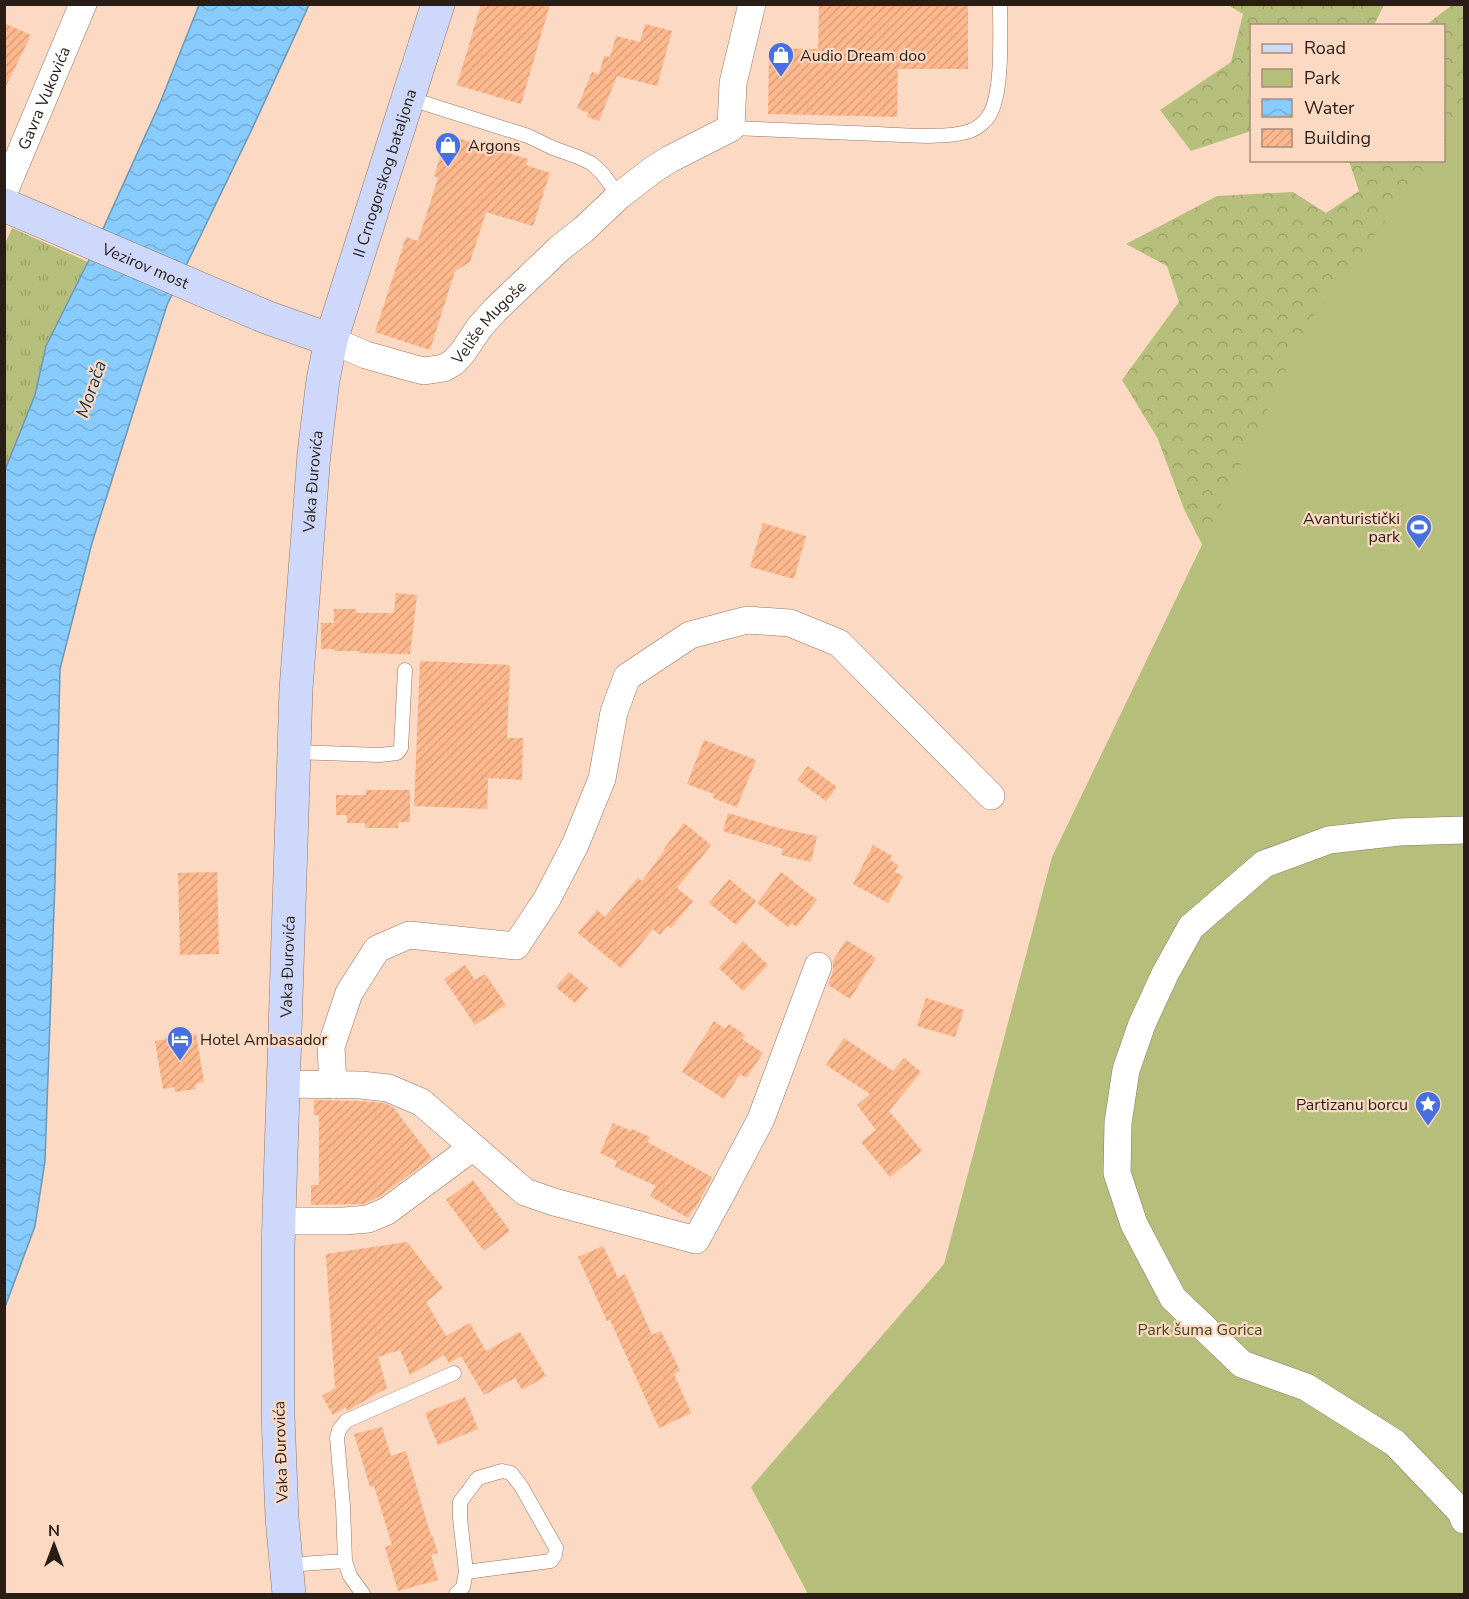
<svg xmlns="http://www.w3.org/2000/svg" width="1469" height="1599" font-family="'Nunito Sans',sans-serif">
  <defs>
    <pattern id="grass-tufts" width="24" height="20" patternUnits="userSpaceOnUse" patternTransform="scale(1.5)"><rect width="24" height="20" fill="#b6be7b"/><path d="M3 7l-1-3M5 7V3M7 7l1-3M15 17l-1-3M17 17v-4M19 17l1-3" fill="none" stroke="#9ca369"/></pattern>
    <pattern id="forest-crowns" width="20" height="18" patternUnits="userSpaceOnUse" patternTransform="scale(1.5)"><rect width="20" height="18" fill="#b6be7b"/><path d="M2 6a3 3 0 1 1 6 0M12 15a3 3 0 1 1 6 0" fill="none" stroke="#9ca369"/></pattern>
    <pattern id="water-waves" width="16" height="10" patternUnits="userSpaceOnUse" patternTransform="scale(1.5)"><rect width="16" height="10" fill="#88cbfd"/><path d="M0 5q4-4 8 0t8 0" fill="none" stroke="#75aed8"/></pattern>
    <pattern id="building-hatch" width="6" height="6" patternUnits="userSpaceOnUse" patternTransform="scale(1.5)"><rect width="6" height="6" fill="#fdb98d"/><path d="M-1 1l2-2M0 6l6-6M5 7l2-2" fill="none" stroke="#d99f79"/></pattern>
  </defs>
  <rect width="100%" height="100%" fill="#fbd9c3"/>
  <!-- grass -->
  <path fill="url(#grass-tufts)" d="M12,228L88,262L46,346L35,395L5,470L4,246Z"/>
  <!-- forest -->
  <path fill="url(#forest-crowns)" d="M1228,5H1384L1374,25L1252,26L1251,131L1191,151L1160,110L1231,62L1243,14Z
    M1452,5H1464V812L1227,593L1184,509L1157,437L1122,380L1179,302L1167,266L1126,244L1217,196L1293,192L1326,213L1359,191L1349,161L1444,160V26L1426,25Z"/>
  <!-- park -->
  <path fill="#b6be7b" d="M1464,115V1594H808L751,1487L944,1264L1052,857L1309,322L1430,161L1444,160V143Z"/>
  <!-- water -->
  <path fill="url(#water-waves)" stroke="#6c97b7" stroke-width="1.5" d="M199,5H309L252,129L167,305L92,543L60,669L55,881L45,1161L35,1226L5,1307V470L35,395L46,346L88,262L160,103Z"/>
  <!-- building -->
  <path fill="url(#building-hatch)" d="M481,4H550L521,104L457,85Z
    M819,4H968V69H898L897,117L768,114L769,48L818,49Z
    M4,23L31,35L4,90Z
    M645,24L672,31L657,86L617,76L599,121L587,117L589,113L577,108L592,72L599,74L604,56L610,57L616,36L640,42Z
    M451,136L528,159L526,165L550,173L533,226L486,212L470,262L455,271L430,350L375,332L406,237L418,241L438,178L434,176L440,157L444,159Z
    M763,523L806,536L794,579L750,567Z
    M396,593L417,595L410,654L359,653V651H334V649H321V623H334V609H356V613H394Z
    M420,661L510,665L507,738H523L522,780L488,778L487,809L414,806Z
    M704,740L756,760L737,807L713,798L714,794L687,784Z
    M808,766L837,787L826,801L797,780Z
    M366,790H410V822H398V828H365V823H347V815H336V795H366Z
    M728,813L778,828L817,836L811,862L781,855L783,849L723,831Z
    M684,823L711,845L677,888L693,901L671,928L667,926L660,935L653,929L621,968L578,933L597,910L605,917L638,878L642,881L665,850L664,849Z
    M873,845L892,856L890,860L898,865L895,872L903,876L888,903L853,884Z
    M217,872L219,954L180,955L178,873Z
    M781,872L817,900L796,927L792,923L788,927L757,903Z
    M729,879L756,901L736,925L709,903Z
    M846,940L876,958L850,999L828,985L833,971V961Z
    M743,941L768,965L743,991L719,968Z
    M465,965L475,980L485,974L506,1005L475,1025L444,979Z
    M569,972L588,988L575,1003L556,987Z
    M926,998L964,1010L955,1037L917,1026Z
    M714,1021L725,1029L729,1024L745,1035L742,1039L763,1053L746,1078L740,1074L724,1099L682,1072Z
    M187,1033L188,1036L196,1034L204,1082L195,1084L196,1089L175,1092L174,1087L163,1089L155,1041L166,1039V1036Z
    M844,1038L893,1071L904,1058L921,1072L889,1111L922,1151L890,1177L861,1142L876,1130L857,1105L870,1094L826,1065Z
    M314,1100L360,1101L384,1103L393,1107L432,1158L379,1197L364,1204L311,1205V1185H319V1115H314Z
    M613,1123L631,1131L632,1129L650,1137L647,1142L712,1177L695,1209L694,1208L688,1218L650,1196L656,1186L615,1167L617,1161L600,1153Z
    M473,1180L510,1231L484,1251L446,1200Z
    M407,1242L443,1288L426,1302L446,1336L470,1323L486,1351L520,1332L546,1376L522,1390L515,1378L484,1395L461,1356L449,1363L444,1355L410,1375L400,1350L378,1357L387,1388L352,1408L347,1411L346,1407L333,1415L322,1396L335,1388L326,1254Z
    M603,1246L618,1278L625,1274L652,1335L661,1331L680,1371L674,1374L691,1413L659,1428L610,1320L607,1321L578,1257Z
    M465,1397L478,1429L438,1445L425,1413Z
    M382,1427L391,1456L406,1451L431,1536L432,1535L438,1553L431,1555L438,1580L398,1591L385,1547L392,1545L374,1486L370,1487L354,1434Z"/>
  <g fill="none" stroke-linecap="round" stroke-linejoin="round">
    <!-- lane casing -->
    <g stroke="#947562" stroke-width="15">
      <path id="lane" d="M408,98L528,136L553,148L578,157L591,163L602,173L619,196
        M731,128C780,130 829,132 878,134C903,135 947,139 970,131C978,128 986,121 990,114C1003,91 1000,32 1000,4
        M294,752L380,755L397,753L401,748L405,670
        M345,1561L350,1576L363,1594
        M286,1565L345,1561L343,1506L337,1438L339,1430L346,1421L454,1373
        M456,1594L463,1587L466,1572L460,1518V1502L478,1478L502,1471L511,1473L521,1486L556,1548L555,1555L551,1561L466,1572"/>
    </g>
    <!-- street casing -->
    <g stroke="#947562" stroke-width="28">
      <g id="street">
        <path id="s1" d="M4,192L83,4"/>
        <path id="s2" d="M331,340L366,355L412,368L424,371L444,368L454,362L463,352L479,328L495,310L560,248L583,230L619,196L654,169L670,159L731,128L733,83L752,4"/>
        <path d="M1464,830L1399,832L1329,840L1264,864L1191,927L1165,974L1142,1024L1126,1070L1118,1123L1117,1173L1134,1224L1173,1298L1242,1364L1306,1387L1395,1443L1461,1512L1464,1520"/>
        <path d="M283,1084L361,1085L388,1088L421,1102L525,1192L554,1202L696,1240L723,1191L761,1119L818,966"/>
        <path d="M333,1085L331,1047L349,993L377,949L409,935L516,946L547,899L575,845L602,779L614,712L627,677L690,635L747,620L790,623L839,643L991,796"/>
        <path d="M298,1221H345L368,1219L387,1211L473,1147"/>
      </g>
    </g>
    <!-- secondary casing -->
    <g stroke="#947562" stroke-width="34">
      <g id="secondary">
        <path id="s3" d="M4,205L266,317L331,340"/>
        <path id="s4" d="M289,1594L282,1518L278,1416V1248L296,689L314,454L323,380L331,340L438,4"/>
      </g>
    </g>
    <!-- lane -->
    <use href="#lane" stroke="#fff" stroke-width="14"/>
    <!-- street -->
    <use href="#street" stroke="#fff" stroke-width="27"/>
    <!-- secondary -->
    <use href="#secondary" stroke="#ced8fa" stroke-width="33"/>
  </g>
  <!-- icons -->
  <defs>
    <g id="shop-pin" transform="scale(1.35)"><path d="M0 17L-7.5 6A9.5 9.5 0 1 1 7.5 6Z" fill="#4870e2" stroke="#fbd9c3"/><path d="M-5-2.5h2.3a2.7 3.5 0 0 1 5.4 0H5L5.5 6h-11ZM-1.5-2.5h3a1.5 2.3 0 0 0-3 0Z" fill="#fff"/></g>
    <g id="stadium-pin" transform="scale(1.35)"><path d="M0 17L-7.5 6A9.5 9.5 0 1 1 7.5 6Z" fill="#4870e2" stroke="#fbd9c3"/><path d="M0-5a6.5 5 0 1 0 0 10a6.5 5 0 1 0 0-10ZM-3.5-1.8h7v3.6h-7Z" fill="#fff"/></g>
    <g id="hotel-pin" transform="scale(1.35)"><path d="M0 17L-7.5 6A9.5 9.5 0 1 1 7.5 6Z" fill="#4870e2" stroke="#fbd9c3"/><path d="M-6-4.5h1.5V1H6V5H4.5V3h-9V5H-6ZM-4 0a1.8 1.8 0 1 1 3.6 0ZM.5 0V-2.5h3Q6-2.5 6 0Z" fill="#fff"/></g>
    <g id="sight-pin" transform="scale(1.35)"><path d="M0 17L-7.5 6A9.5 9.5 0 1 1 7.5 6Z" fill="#4870e2" stroke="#fbd9c3"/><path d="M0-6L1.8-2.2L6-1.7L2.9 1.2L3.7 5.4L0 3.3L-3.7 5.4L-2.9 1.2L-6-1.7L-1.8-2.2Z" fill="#fff"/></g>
  </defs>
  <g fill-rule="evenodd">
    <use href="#shop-pin" x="781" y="55"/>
    <use href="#shop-pin" x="448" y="145"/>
    <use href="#stadium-pin" x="1419" y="527"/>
    <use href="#hotel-pin" x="180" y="1039"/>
    <use href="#sight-pin" x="1428" y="1104"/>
  </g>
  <g text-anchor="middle" stroke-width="4.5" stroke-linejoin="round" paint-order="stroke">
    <!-- poi labels -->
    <g font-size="16" fill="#291d15" stroke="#fbd9c3" text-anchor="start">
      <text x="800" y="61">Audio Dream doo</text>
      <text x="468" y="151">Argons</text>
      <text x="1400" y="524" text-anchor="end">Avanturistički<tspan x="1400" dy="18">park</tspan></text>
      <text x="200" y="1045">Hotel Ambasador</text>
      <text x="1408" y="1110" text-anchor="end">Partizanu borcu</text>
    </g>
    <!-- street labels -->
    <g font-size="16" fill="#291d15" stroke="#fbd9c3">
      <text dy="6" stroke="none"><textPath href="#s1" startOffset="102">Gavra Vukovića</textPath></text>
      <text dy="6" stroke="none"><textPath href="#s4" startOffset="1432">II Crnogorskog bataljona</textPath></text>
      <text dy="6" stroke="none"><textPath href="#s3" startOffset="154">Vezirov most</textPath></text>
      <text dy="6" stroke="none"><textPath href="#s2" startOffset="183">Veliše Mugoše</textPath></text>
      <text dy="6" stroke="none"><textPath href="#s4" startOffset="1114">Vaka Đurovića</textPath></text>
      <text dy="6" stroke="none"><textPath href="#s4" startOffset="628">Vaka Đurovića</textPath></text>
      <text transform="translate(280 1452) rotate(-92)" y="6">Vaka Đurovića</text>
    </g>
    <!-- park labels -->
    <g font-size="16" fill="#454921" stroke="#fbd9c3">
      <text x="1200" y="1335">Park šuma Gorica</text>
    </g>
    <!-- water labels -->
    <g font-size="18" font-style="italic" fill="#143952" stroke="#fbd9c3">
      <text transform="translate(91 389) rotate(-71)" y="6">Morača</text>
    </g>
  </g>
  <!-- border -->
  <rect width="1469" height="1599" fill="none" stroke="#291d15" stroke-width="12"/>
  <!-- legend -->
  <rect x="1250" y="24" width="195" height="138" fill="#fbd9c3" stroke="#a78e7d" stroke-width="1.5"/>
  <rect x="1262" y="44" width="30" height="9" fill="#ced8fa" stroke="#a78e7d" stroke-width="1.5"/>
  <text x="1304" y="54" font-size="18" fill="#291d15">Road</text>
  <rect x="1262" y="69" width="30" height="18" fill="#b6be7b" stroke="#a78e7d" stroke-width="1.5"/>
  <text x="1304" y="84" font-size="18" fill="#291d15">Park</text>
  <rect x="1262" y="99" width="30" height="18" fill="url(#water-waves)" stroke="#a78e7d" stroke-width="1.5"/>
  <text x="1304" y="114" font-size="18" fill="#291d15">Water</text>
  <rect x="1262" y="129" width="30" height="18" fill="url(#building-hatch)" stroke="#a78e7d" stroke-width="1.5"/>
  <text x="1304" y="144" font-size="18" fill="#291d15">Building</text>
  <!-- north arrow -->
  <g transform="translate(54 1545)" stroke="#fbd9c3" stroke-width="4.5" paint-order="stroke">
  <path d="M0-4.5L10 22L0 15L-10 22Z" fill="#291d15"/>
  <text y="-9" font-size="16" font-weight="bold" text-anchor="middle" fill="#291d15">N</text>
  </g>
</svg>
